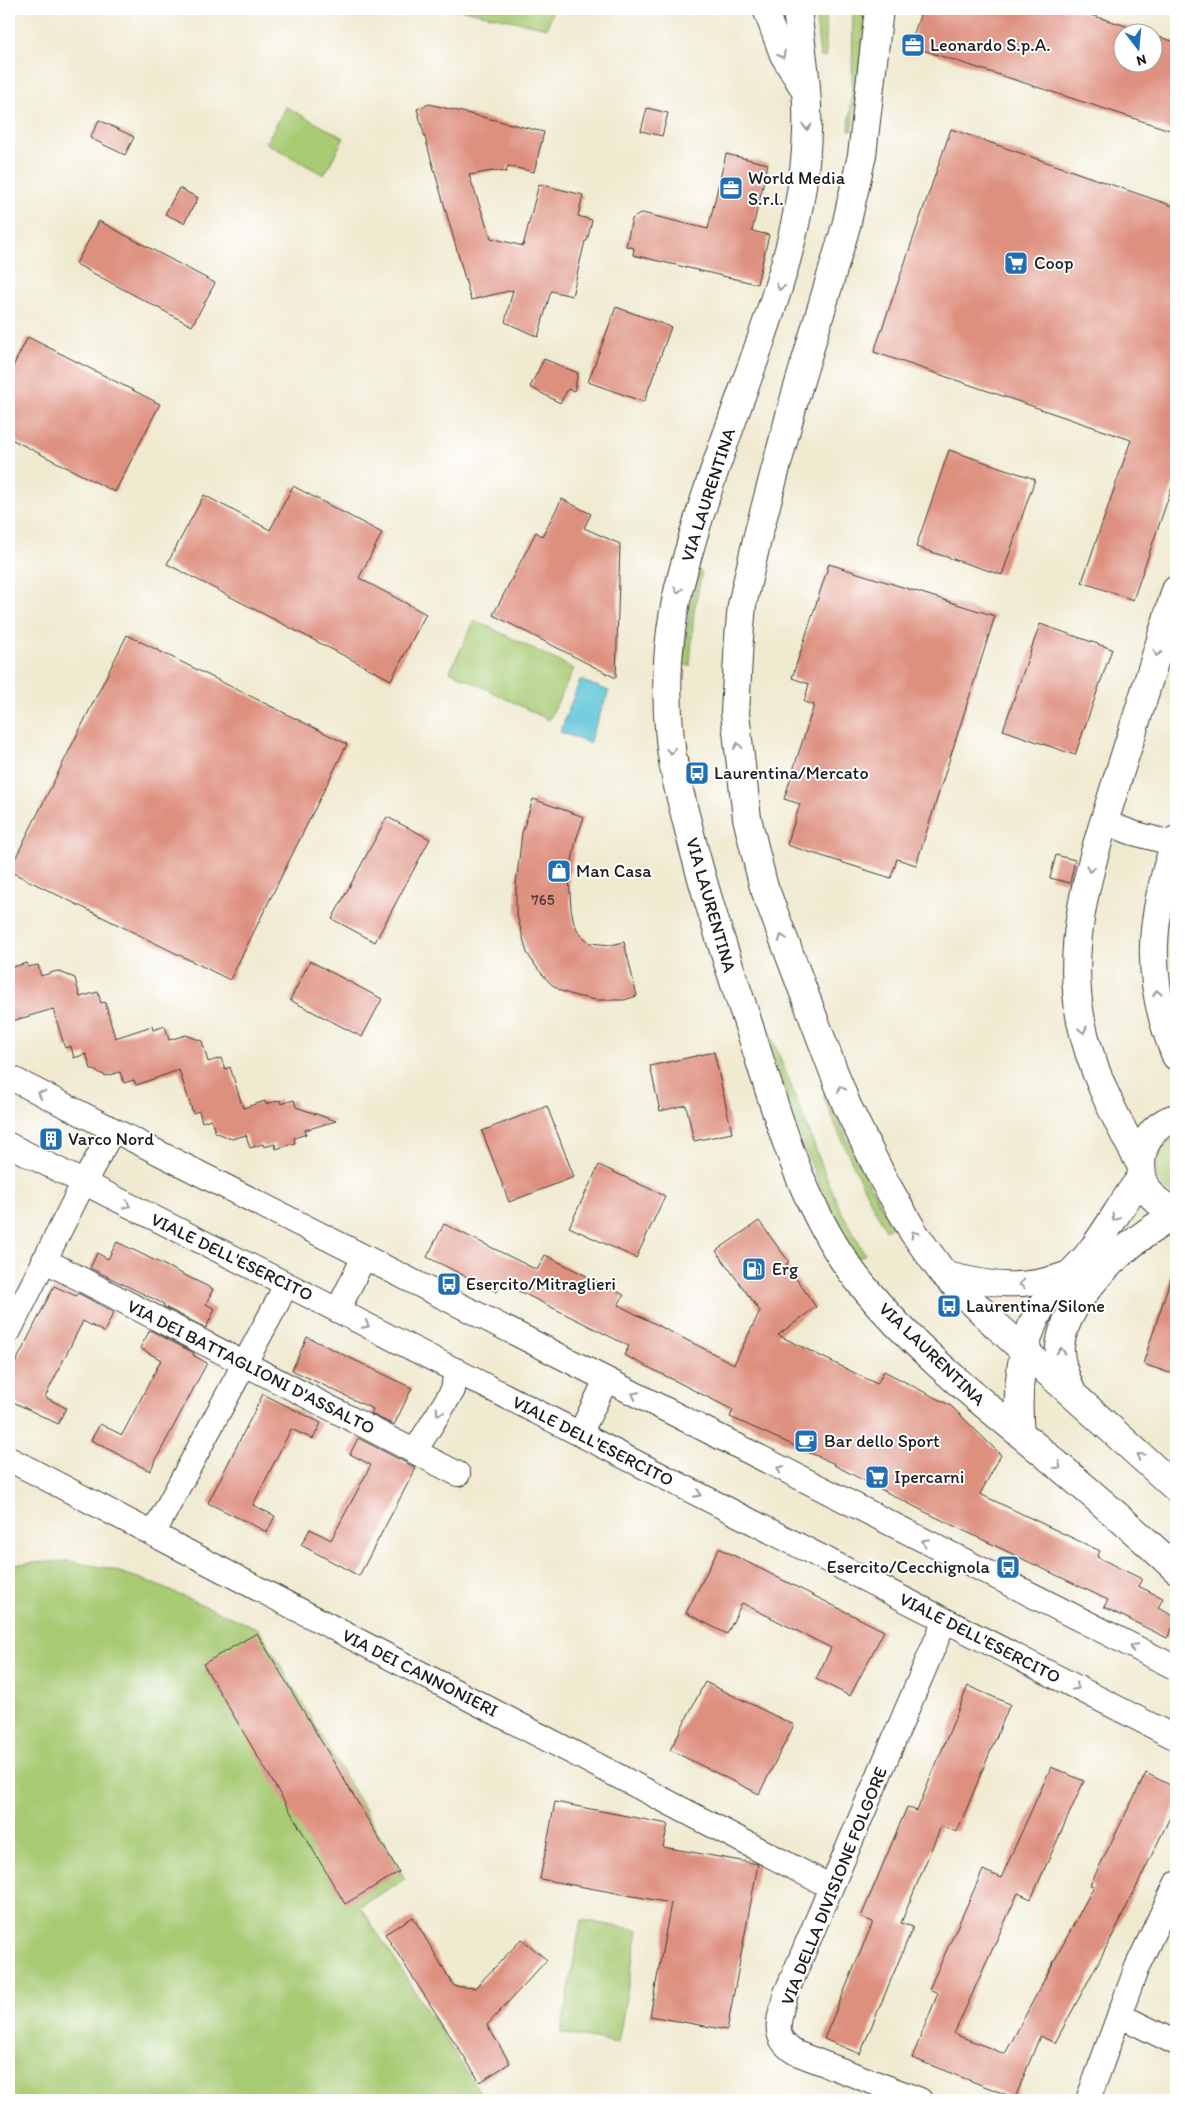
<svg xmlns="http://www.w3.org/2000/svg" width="1185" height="2109" font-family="Itim,sans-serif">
  <rect width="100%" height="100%" fill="#fff"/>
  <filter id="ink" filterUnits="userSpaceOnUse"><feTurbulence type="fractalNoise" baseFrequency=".02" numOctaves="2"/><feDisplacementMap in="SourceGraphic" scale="10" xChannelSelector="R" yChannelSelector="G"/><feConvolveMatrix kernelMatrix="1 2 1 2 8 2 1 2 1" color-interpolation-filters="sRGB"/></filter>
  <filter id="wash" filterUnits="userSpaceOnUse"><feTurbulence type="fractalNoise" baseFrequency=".0096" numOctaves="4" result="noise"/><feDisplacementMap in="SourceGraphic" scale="20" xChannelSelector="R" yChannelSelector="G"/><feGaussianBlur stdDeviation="1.12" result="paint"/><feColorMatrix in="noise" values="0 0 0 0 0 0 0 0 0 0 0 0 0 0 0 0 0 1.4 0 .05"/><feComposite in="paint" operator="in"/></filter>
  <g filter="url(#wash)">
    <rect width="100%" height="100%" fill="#f0ead0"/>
    <!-- green -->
    <path fill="#a7ca73" stroke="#627348" d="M459,9H553L547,28Z
      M815,9H826V57H820Z
      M853,9H866L852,131L849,130L852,89Z
      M286,107L344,138L324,175L266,143Z
      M698,570L702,572L694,611L690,666L683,665L689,611Z
      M475,620L574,669L549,720L450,671Z
      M760,1006L828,1181L840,1209L865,1254L858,1259C811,1186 785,1089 757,1007Z
      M826,1093L858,1163L892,1226L886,1230C861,1186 842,1141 823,1095Z
      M1176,1136V1196C1147,1186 1152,1149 1176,1136Z
      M67,1561L107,1568L147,1581L259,1629L405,1879L360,1906L485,2100H10L9,1566L16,1564Z
      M581,1920L638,1930L618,2043L561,2033Z"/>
    <!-- water -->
    <path fill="#59c2d5" stroke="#3a6f78" d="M580,680L609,691L589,743L560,732Z"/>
    <g id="blocks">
      <!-- building -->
      <path fill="#de907f" d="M922,9H1072L1145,32H1122V62H1152V35L1176,42V132L910,46Z
        M429,104L544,132L534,172L508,166L506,172L493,171L469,175L491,238L523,246L539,184L583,195L578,216L592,220L587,241H585L572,296L551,291L538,337L505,322L513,290L471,300L417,109Z
        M647,108L668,113L662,136L641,131Z
        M99,120L134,137L125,155L90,138Z
        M951,129L1176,207V476L1133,600L1082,582L1131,440L874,352Z
        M726,154L768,164L752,231L769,235L757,284L633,255L634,248L626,246L632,219L642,213L708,229Z
        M179,188L198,198L184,223L165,214Z
        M99,221L215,283L192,326L76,264Z
        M616,307L671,327L644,402L588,382Z
        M28,337L160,404L115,492L9,438V374Z
        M544,359L578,373L574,391L568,389L560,403L530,387Z
        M949,450L1035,479L1002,575L916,547Z
        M293,486L382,533L359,578L426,614L391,680L167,564L204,495L270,530Z
        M562,499L591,514L584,528L620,544L616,678L493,615L536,532L542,536Z
        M829,564L995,616L916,865L897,859L891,878L787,845L800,804L784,799L814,705L804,702L809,684L792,678Z
        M1040,624L1112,649L1075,755L1003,730Z
        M127,635L347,744L230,980L9,871Z
        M533,799L584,817L576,840L569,877L571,908L574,923L579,933L590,943L611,945L624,942L637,996L624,1000H596L576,996L561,991L550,983L537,968L527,953L516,911V885L522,833Z
        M387,817L430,839L375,942L332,919Z
        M1056,855L1075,860L1070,883L1050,878Z
        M310,961L382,999L362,1037L290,1000Z
        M27,963L28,967L38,965L41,976L57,971L75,978L80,997L98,992L101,1003L105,1002L115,1038L152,1026L153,1030L165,1026L169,1040L186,1035L202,1041L208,1062L221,1058L225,1069L230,1067L243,1108L265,1101L266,1104L280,1100L281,1104L294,1100L296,1107L336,1121L305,1130L306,1134L294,1138L295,1143L276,1149L275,1144L264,1147L263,1144L250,1148L246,1135L232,1139L215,1132L211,1119L202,1122L199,1111L193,1113L179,1070L136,1085L134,1080L124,1083L120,1072L106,1076L91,1069L86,1054L74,1058L71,1046L65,1048L53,1009L9,1022V968Z
        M714,1052L732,1133L694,1141L686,1105L660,1111L650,1066Z
        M547,1106L574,1177L509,1202L482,1131Z
        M599,1165L665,1196L636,1258L569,1227Z
        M759,1221L789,1262L786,1264L816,1307L778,1335L877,1384L884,1371L951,1406L1001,1455L980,1494L1100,1551L1097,1557L1142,1579L1138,1586L1163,1598L1158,1608L1176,1617V1621L1167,1638L1104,1607L1108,1600L925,1512L834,1465L835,1464L730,1417L733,1410L624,1355L629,1346L501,1282L497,1292L427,1257L444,1224L537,1270L545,1255L624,1295L618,1305L734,1364L760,1311L716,1251Z
        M117,1242L213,1289L206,1304L215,1309L206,1328L163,1306L164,1304L90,1268L97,1253L108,1259Z
        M1172,1274L1176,1275V1370L1172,1369L1170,1373L1143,1364Z
        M54,1286L76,1296L78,1293L114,1312L104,1332L83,1321L45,1397L66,1408L58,1424L9,1400V1376Z
        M150,1330L194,1353L193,1355L207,1363L150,1471L91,1440L100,1424L122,1435L161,1360L140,1348Z
        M307,1337L412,1388L394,1425L371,1414L373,1409L292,1370Z
        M263,1394L321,1423L313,1439L291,1429L253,1505L275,1516L267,1532L208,1503Z
        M358,1438L416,1468L359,1576L301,1545L310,1529L331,1540L371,1465L350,1454Z
        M719,1548L884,1631L850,1696L816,1679L831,1648L742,1603L727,1634L686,1613Z
        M257,1633L399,1872L345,1904L203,1664Z
        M705,1682L794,1725L759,1794L670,1750Z
        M968,1686L1010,1704L957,1832L941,1826L901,1923L913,1927L860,2054L824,2039L873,1922L861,1917L907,1807L917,1811Z
        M1051,1767L1084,1781L1031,1899L1018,1893L954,2034L1005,2054L1094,1886L1090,1885L1146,1773L1176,1788V1805L1115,1931L1055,2043L1040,2036L1015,2098L912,2058L938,1993L929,1989L983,1870L1001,1878Z
        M555,1802L668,1824L663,1847L758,1864L727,2030L650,2016L671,1903L540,1879Z
        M413,1917L454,1986L475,1988L522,1939L547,1960L487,2025L510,2063L480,2082L385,1934Z"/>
    </g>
  </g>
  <g filter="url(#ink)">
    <use href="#blocks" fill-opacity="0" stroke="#3c3b37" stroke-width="1"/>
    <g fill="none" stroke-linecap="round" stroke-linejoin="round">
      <!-- street casing -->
      <g stroke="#3c3b37" stroke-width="26">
        <path id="street" d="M765,9L782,55L806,95
          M1103,822L1133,833L1175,844
          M9,1077L1176,1668
          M9,1145L286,1284L1176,1738
          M44,1260L458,1474
          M943,1273C991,1285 1021,1291 1069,1273
          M338,1310L364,1257
          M9,1331L83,1184L113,1130
          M580,1434L606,1380
          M415,1451L453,1390L456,1370
          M9,1459L831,1887
          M153,1534L277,1303L286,1284
          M1119,2015L1176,2043
          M920,2100L796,2053C769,2037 780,2018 786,1993L945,1620
          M1088,2100L1137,1967L1176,1884"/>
      </g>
      <!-- secondary casing -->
      <g stroke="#3c3b37" stroke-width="30">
        <path id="secondary" d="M797,9C801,49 809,91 807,132C804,215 780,286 753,363C728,432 702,501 683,572C668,626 664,684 670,739C673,771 682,802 690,834C705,894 724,952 744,1011C775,1104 799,1208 862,1285C910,1343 965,1389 1023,1436C1075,1479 1127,1523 1176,1569
          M879,9L862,155L846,226L793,404L758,535L742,605L739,638L735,713L747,818L763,884L830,1062L847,1106L883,1179L914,1233L943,1273L997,1326L1176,1488
          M1176,840C1149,919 1144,978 1176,1056
          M1176,1118C1130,1130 1129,1199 1176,1210
          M1140,1163C1116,1119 1091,1071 1081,1021C1064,935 1094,855 1119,774C1139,713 1157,652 1176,590
          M1072,1393C1066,1378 1059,1362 1060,1346C1066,1295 1133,1236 1176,1215
          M1020,1434C1016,1393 1020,1341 1043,1304C1057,1283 1078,1270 1092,1250C1110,1227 1123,1200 1142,1177"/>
      </g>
      <!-- street -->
      <use href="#street" stroke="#fff" stroke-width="24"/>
      <!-- secondary -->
      <use href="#secondary" stroke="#fff" stroke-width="28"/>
    </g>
    <!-- one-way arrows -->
    <defs><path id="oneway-chevron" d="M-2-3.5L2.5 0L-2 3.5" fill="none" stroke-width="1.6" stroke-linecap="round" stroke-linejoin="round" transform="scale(1.25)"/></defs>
    <g stroke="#999">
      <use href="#oneway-chevron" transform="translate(782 55) rotate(64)"/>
      <use href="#oneway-chevron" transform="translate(807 127) rotate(91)"/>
      <use href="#oneway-chevron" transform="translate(780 287) rotate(107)"/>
      <use href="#oneway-chevron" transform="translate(678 590) rotate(103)"/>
      <use href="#oneway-chevron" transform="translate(1157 653) rotate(107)"/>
      <use href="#oneway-chevron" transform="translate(738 746) rotate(-95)"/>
      <use href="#oneway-chevron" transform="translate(671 751) rotate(82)"/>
      <use href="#oneway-chevron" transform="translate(1090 869) rotate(106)"/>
      <use href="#oneway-chevron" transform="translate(782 938) rotate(-111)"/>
      <use href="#oneway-chevron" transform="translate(1157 993) rotate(-100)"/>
      <use href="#oneway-chevron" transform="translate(1083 1030) rotate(76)"/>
      <use href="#oneway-chevron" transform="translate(841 1089) rotate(-112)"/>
      <use href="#oneway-chevron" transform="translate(41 1094) rotate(-153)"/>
      <use href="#oneway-chevron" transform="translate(127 1205) rotate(26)"/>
      <use href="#oneway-chevron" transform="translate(1115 1218) rotate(122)"/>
      <use href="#oneway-chevron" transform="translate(914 1234) rotate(-124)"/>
      <use href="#oneway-chevron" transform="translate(1022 1284) rotate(177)"/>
      <use href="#oneway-chevron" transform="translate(366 1325) rotate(27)"/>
      <use href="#oneway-chevron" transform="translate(1061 1351) rotate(-89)"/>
      <use href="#oneway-chevron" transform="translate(635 1395) rotate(-153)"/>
      <use href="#oneway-chevron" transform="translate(439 1412) rotate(122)"/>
      <use href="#oneway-chevron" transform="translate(1140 1456) rotate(-138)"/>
      <use href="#oneway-chevron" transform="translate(1058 1466) rotate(40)"/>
      <use href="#oneway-chevron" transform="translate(780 1469) rotate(-153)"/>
      <use href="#oneway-chevron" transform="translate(698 1494) rotate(27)"/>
      <use href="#oneway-chevron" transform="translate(925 1542) rotate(-153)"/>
      <use href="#oneway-chevron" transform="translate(1133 1647) rotate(-153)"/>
      <use href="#oneway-chevron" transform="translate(1076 1687) rotate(27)"/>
    </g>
  </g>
  <!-- icons -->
  <defs>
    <g id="office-square" transform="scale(1.25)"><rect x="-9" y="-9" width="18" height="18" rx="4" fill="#1f6fb2" stroke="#fff"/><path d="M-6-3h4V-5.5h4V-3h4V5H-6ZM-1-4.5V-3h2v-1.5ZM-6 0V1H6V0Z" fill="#fff"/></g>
    <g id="supermarket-square" transform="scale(1.25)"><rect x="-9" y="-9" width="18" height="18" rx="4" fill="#1f6fb2" stroke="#fff"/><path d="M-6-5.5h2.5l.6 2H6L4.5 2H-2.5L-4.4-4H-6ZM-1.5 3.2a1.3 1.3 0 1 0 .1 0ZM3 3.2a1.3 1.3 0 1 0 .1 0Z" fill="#fff"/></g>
    <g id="bus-square" transform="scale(1.25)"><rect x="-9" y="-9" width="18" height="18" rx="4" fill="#1f6fb2" stroke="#fff"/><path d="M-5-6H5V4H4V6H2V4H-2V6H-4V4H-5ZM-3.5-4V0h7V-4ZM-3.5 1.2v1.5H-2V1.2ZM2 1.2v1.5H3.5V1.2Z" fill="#fff"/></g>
    <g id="shop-square" transform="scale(1.25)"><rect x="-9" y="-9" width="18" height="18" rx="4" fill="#1f6fb2" stroke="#fff"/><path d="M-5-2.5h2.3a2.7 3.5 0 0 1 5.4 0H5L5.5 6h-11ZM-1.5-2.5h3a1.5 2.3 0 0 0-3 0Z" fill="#fff"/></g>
    <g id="building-square" transform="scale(1.25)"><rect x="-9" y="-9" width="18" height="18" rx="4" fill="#1f6fb2" stroke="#fff"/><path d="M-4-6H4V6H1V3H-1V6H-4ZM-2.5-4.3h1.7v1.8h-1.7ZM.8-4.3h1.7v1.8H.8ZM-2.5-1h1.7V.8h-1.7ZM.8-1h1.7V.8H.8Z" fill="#fff"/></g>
    <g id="fuel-square" transform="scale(1.25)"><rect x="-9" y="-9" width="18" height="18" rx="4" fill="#1f6fb2" stroke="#fff"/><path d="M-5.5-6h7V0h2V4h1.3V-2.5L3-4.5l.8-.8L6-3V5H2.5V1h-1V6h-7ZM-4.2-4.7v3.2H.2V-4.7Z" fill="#fff"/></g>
    <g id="cafe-square" transform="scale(1.25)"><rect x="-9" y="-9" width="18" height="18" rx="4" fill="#1f6fb2" stroke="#fff"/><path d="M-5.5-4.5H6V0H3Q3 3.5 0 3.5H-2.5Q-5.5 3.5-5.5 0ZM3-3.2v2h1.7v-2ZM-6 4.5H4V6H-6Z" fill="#fff"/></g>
  </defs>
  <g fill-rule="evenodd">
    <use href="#office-square" x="913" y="45"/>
    <use href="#office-square" x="731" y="188"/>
    <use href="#supermarket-square" x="1016" y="263"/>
    <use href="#bus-square" x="697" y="773"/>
    <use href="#shop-square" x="559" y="871"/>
    <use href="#building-square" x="51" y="1139"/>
    <use href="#fuel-square" x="754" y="1269"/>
    <use href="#bus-square" x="449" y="1284"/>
    <use href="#bus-square" x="949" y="1306"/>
    <use href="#cafe-square" x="806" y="1441"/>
    <use href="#supermarket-square" x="877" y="1477"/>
    <use href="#bus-square" x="1008" y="1567"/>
  </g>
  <g text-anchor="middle" stroke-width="4" stroke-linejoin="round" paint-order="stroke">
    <!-- number labels -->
    <g font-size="15" fill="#4c3935">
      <text x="543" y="905">765</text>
    </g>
    <!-- poi labels -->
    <g font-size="18" fill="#1c1c1c" stroke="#fff" text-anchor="start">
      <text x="930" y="51">Leonardo S.p.A.</text>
      <text x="748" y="184">World Media<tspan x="748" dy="21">S.r.l.</tspan></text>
      <text x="1034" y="269">Coop</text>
      <text x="714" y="779">Laurentina/Mercato</text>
      <text x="576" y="877">Man Casa</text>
      <text x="68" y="1145">Varco Nord</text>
      <text x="772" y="1275">Erg</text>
      <text x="466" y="1290">Esercito/Mitraglieri</text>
      <text x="966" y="1312">Laurentina/Silone</text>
      <text x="824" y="1447">Bar dello Sport</text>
      <text x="894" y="1483">Ipercarni</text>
      <text x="990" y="1573" text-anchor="end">Esercito/Cecchignola</text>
    </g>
    <!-- street labels -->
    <g font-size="18" fill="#1c1c1c" stroke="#fff">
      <text transform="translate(708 495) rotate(-72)" y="6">VIA LAURENTINA</text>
      <text transform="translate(711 905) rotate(74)" y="6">VIA LAURENTINA</text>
      <text transform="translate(232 1257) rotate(26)" y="6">VIALE DELL'ESERCITO</text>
      <text transform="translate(932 1354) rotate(44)" y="6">VIA LAURENTINA</text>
      <text transform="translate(251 1367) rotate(27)" y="6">VIA DEI BATTAGLIONI D'ASSALTO</text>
      <text transform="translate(593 1441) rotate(27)" y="6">VIALE DELL'ESERCITO</text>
      <text transform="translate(980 1638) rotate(27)" y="6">VIALE DELL'ESERCITO</text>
      <text transform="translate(420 1673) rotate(27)" y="6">VIA DEI CANNONIERI</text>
      <text transform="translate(834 1886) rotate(-68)" y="6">VIA DELLA DIVISIONE FOLGORE</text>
    </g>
  </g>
  <!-- margin -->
  <rect width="1185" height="2109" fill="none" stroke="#fff" stroke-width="30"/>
  <!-- north arrow -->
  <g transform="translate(1138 48) rotate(164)"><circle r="24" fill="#ffffff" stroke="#a4a4a4"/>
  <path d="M0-4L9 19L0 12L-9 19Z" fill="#1f6fb2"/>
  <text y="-8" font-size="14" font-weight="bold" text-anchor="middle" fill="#1c1c1c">N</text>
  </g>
</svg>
